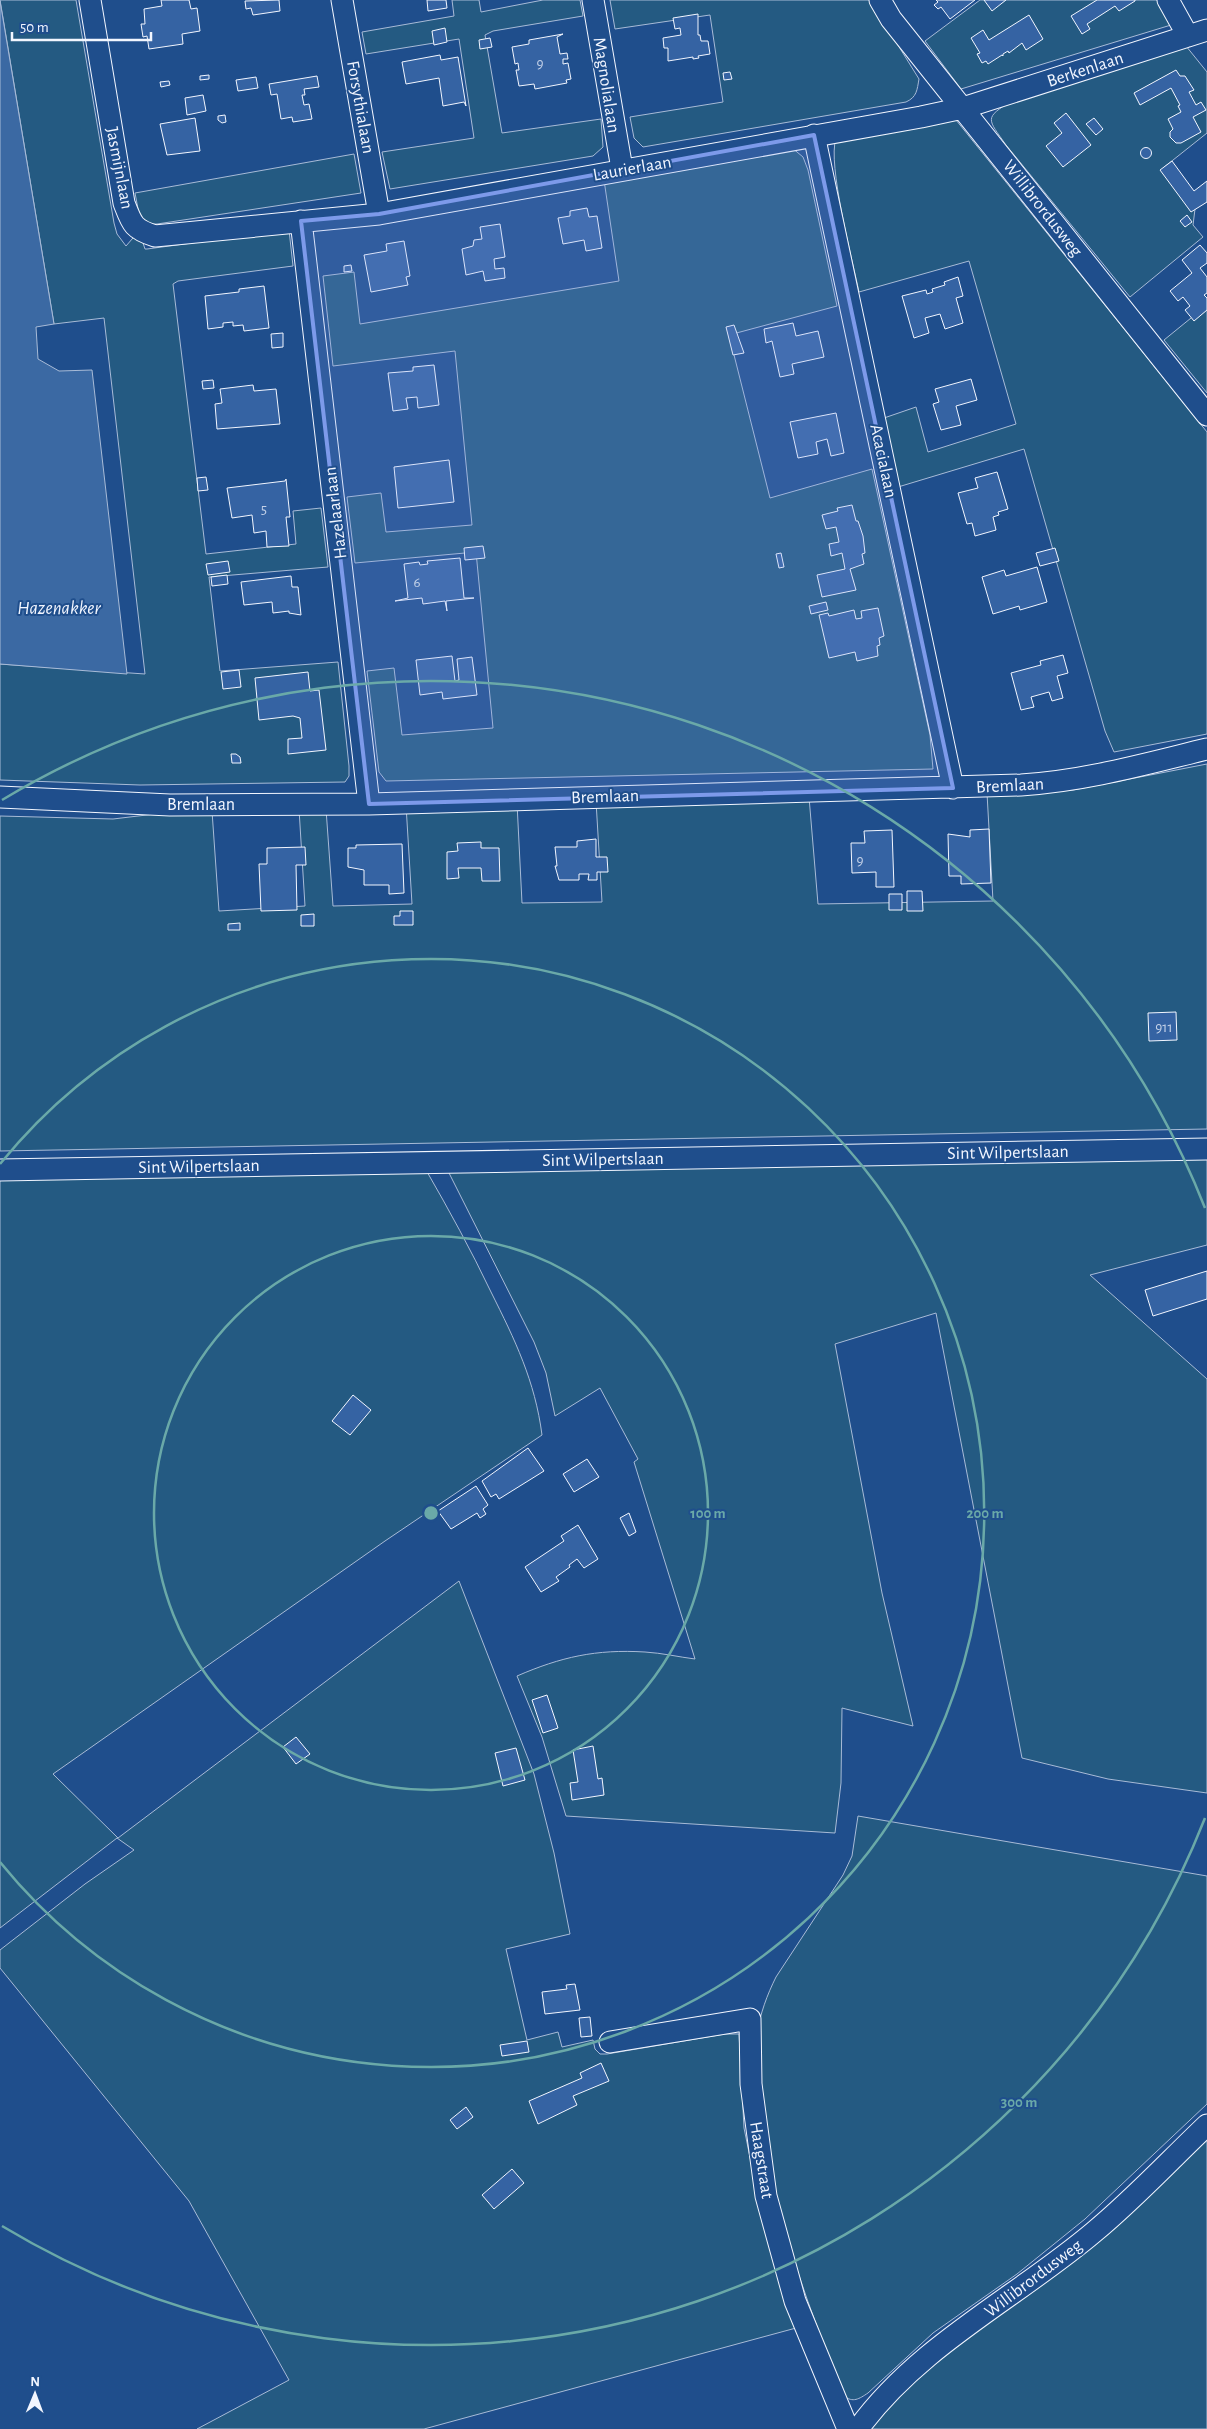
<svg xmlns="http://www.w3.org/2000/svg" width="1207" height="2429" font-family="'Alegreya Sans',sans-serif">
  <rect width="100%" height="100%" fill="#1f4e8c"/>
  <!-- green -->
  <path fill="#245a82" stroke="#a8bbd7" d="M0,0H76L114,223L117,234L126,246L139,231L145,249H147L289,230L293,266L178,281L173,284L206,554L296,544L293,511L321,508L328,567L209,577L220,671L338,662L349,766V776L345,782L140,785L0,780V664L145,674L104,318L54,324Z
    M452,0H479L481,12L543,0H580L583,16L493,31L485,35L502,133L601,119L603,147L593,156L390,189L382,152L474,138L459,39L366,54L362,32L454,16Z
    M610,0H870L919,79C917,90 917,97 906,102L643,147L634,138L630,117L723,102L710,15L615,29Z
    M980,0H1157L1171,25L961,89L925,41Z
    M1186,46L1207,72V133L1163,168L1195,209L1193,225L1203,237L1130,297L1006,145C988,119 983,118 1012,101Z
    M956,120L1207,432V734L1114,752L1105,731L1024,449L898,487L884,418L916,407L928,452L1016,424L969,261L859,292C853,263 827,162 836,139Z
    M791,147L803,157L808,170L837,306L729,335L770,498L872,469L930,735L933,769L386,781L379,772L367,671L394,668L402,735L493,728L476,552L355,563L347,497L381,493L386,532L472,525L455,351L333,366L323,276L354,272L360,324L619,281L604,180Z
    M354,154L361,193L157,224H147L139,214L135,193Z
    M1207,305V393L1164,340Z
    M1207,764V1129L0,1151V816L113,819L180,811H212L219,911L305,906L299,809H326L333,906L412,904L406,805L517,803L522,903L602,902L596,801L809,797L818,904L993,901L987,793L1073,790Z
    M1207,1153V1245L1090,1275L1207,1379V1793L1108,1779L1022,1758L936,1313L835,1344L882,1593L913,1726L842,1708L841,1783L835,1833L566,1816L542,1737L517,1676C561,1657 596,1649 645,1652C662,1653 679,1657 695,1659L634,1462L638,1459L600,1388L555,1416L546,1373L534,1342L447,1169Z
    M426,1170C449,1210 471,1250 491,1292C515,1340 535,1381 542,1435L385,1541L53,1774L118,1838L459,1581L534,1774L554,1853L570,1934L506,1949L527,2040L558,2032L562,2047L593,2040L595,2049L600,2054H607L725,2034H739L744,2128L761,2211L796,2328L424,2429H197L289,2380L189,2201L0,1968V1950L85,1884L134,1850L117,1838L0,1928V1178Z
    M858,1816L1207,1876V2104L1085,2219L1017,2274L933,2333L868,2393C859,2399 853,2403 844,2396C804,2296 765,2192 759,2083C758,2068 755,2050 757,2034C760,2014 767,1995 776,1977L843,1875L852,1856Z
    M1207,2136V2429H870L904,2389Z"/>
  <!-- water -->
  <path fill="#3b69a3" stroke="#a8bbd7" d="M0,1L54,324L36,327L38,359L59,371L92,370L127,674L0,664Z"/>
  <!-- building -->
  <path fill="#3563a3" stroke="#f2f6ff" d="M161,0H189L191,9L197,8L200,31L182,34L183,44L149,49L147,36L143,37L141,24H145L144,9L162,6Z
    M279,0L280,11L253,15L251,8L246,9L245,1Z
    M427,0H446L447,8L428,11Z
    M936,0H975L950,19L941,7L938,9L934,5L938,2Z
    M984,0H1006L992,11Z
    M1097,0H1135V1L1119,11L1115,6L1087,24L1090,29L1082,34L1071,16Z
    M698,14V35H700L701,41H708L710,54L698,56L699,58L693,59V57L668,61V48H664L663,38L681,35L680,28L675,29L673,18Z
    M1029,15L1043,39L1026,50L1022,43L1009,53L1008,51L1003,54V56L1002,55L988,64L986,61L982,63L977,54L980,53L971,38L983,30L989,40Z
    M445,28L447,42L434,45L432,31Z
    M563,34L557,37L560,54L567,53L568,59H563V64L568,63L571,79L566,80L567,83L535,89L534,84L519,86L516,70H519L518,63L515,64L512,47L529,44V40Z
    M490,38L492,47L480,49L479,40Z
    M440,55L441,60L458,57L466,106L464,102L443,106L439,78L406,84L402,62Z
    M1176,70L1180,76H1185L1194,90L1189,92L1196,105L1201,102L1206,110L1193,117L1201,132L1181,143H1176L1170,137V132L1173,129L1168,119L1181,112L1178,106L1180,105L1171,88L1140,105L1134,93Z
    M730,72L732,79L724,80L723,73Z
    M209,75V79L200,80V76Z
    M317,76L319,87L304,89L305,95H302L304,105L309,104L312,119L293,122L292,117L281,119L277,94L271,95L269,84Z
    M256,77L258,88L238,91L236,80Z
    M169,81L170,85L161,87L160,82Z
    M203,95L206,111L187,115L185,98Z
    M1066,113L1091,145L1063,167L1046,146L1062,133L1054,123Z
    M225,115L226,122L222,123L218,120V116Z
    M195,118L200,151L167,155L160,124Z
    M1094,118L1103,129L1096,135L1086,124Z
    M1140.5 153a5.5 5.5 0 1 1 11 0a5.5 5.5 0 1 1-11 0Z
    M1172,161L1194,191L1207,181V202L1191,212L1160,170Z
    M587,208L589,217L597,216L602,248L586,251L584,240L563,244L558,218L570,216V211Z
    M1187,215L1192,222L1185,227L1180,221Z
    M500,224L505,257L494,259L495,269L504,268L505,278L485,281L483,271L466,275L462,249L473,246L474,240L482,239L480,227Z
    M404,241L410,276L406,277L408,285L371,292L364,255L387,251L386,244Z
    M1200,245L1207,253V263L1200,268L1207,277V293L1204,295L1207,298V310L1194,321L1185,310L1190,306L1183,297L1178,301L1170,291L1192,273L1182,260Z
    M351,265L352,271L344,272V266Z
    M958,277L963,296L956,298L963,323L945,329L940,314L925,318L929,333L914,338L902,296L926,290L927,294L933,292L932,289L945,285L944,282Z
    M264,286L269,328L244,331L243,325L233,326V322L223,323V327L208,329L205,296L239,292V289Z
    M793,323L796,336L818,331L824,357L792,364L794,374L780,377L772,341L766,343L764,329Z
    M734,325L744,353L733,355L726,327Z
    M283,333V347L272,348L271,334Z
    M434,365L439,405L418,408L417,397L406,398L408,409L393,411L388,373L413,371V367Z
    M971,379L977,400L956,406L961,425L941,430L933,404L939,402L935,389Z
    M213,380L214,388L203,389L202,381Z
    M253,385L254,391L276,389L280,424L217,429L215,404L222,403L220,389Z
    M836,413L844,453L831,456L827,439L816,442L818,454L798,458L790,422Z
    M449,460L454,502L398,508L394,467Z
    M997,472L1008,509L998,512L999,515L993,517L996,530L975,536L972,523L967,524L958,493L978,488L975,478Z
    M206,477L208,490L198,491L197,478Z
    M286,479L290,517H286L289,546L267,547L266,531L254,533L252,515L232,518L227,488L285,481Z
    M852,505L856,521H858L863,536L865,553L862,554L864,564L850,569L856,590L822,597L817,575L845,569L842,553L831,556L829,544L839,542L836,527L826,529L822,515L838,511L837,508Z
    M483,546L485,558L465,560L464,548Z
    M1055,548L1059,561L1040,566L1036,553Z
    M781,553L784,567L779,568L776,554Z
    M460,558L464,598H474L446,601L447,611L445,601L423,604L422,598L395,601L408,598L404,564L419,562L420,565L428,564L427,561Z
    M228,561L230,572L208,575L206,564Z
    M1037,567L1047,602L1020,610L1019,606L993,614L982,577L1004,570L1006,576Z
    M227,575L228,584L212,586L211,577Z
    M291,576L292,587H298L301,615L289,613V611L273,613L272,602L244,605L241,582Z
    M826,602L828,610L811,614L809,606Z
    M878,608L884,636L879,638L880,645L877,646L878,656L857,661L855,652L829,658L819,615L828,613L829,616L854,610L856,619L862,618L861,611Z
    M1063,655L1068,673L1057,676L1063,698L1052,701L1049,692L1031,697L1034,707L1021,710L1011,673L1041,665L1040,661Z
    M452,656L455,681L459,680L457,659L472,657L477,695L443,699L442,692L420,695L416,660Z
    M239,670L241,687L223,689L221,672Z
    M308,672L310,691L319,690L326,750L288,754V739L302,738L300,718L293,716L259,720L255,678Z
    M231,754H236L240,757L241,763H232Z
    M989,829L991,883L961,884V876H949L948,834L970,837V830Z
    M892,830L894,887H876V872L852,873L851,843H865L864,831Z
    M596,839V857H607L608,872H597V880H588L589,874H579V880H559L555,866H557L555,847H577V841Z
    M481,842V848H499L500,881H482L481,868H458L459,878L447,879V852L458,851L457,843Z
    M402,844L404,893L389,894V885H364V870L348,867V848H356V845Z
    M305,847L306,865H296L297,910L261,911L259,864H267V848Z
    M907,891H922L923,911H907Z
    M889,894H902V910H889Z
    M400,911H413V925H394V916H400Z
    M314,914V926H301V915Z
    M240,923V930H228V924Z
    M1176,1012L1177,1040L1149,1041L1148,1013Z
    M1207,1271V1299L1153,1316L1145,1290Z
    M353,1395L371,1410L350,1435L332,1421Z
    M528,1448L544,1471L499,1499L496,1494L491,1497L482,1481Z
    M587,1459L599,1477L574,1492L563,1474Z
    M476,1486L488,1505L483,1509L486,1514L480,1518L477,1513L451,1529L438,1511Z
    M629,1513L636,1532L629,1536L620,1518Z
    M578,1525L598,1559L584,1568L577,1559L569,1565L570,1567L556,1577L559,1581L541,1592L525,1567L564,1541L561,1536Z
    M547,1695L558,1728L543,1733L532,1700Z
    M296,1737L310,1754L296,1764L283,1747Z
    M593,1746L598,1779L602,1778L604,1795L572,1800L570,1783L578,1782L573,1750Z
    M516,1748L525,1780L503,1786L495,1753Z
    M575,1984L580,2010L545,2014L542,1992L567,1989L566,1985Z
    M590,2017L592,2036L581,2037L579,2018Z
    M527,2041L529,2052L502,2056L500,2045Z
    M601,2063L609,2081L573,2096L577,2105L538,2124L529,2101L582,2078L580,2073Z
    M466,2107L473,2117L457,2129L450,2120Z
    M512,2169L524,2183L494,2209L482,2195Z"/>
  <g fill="none" stroke-linecap="round" stroke-linejoin="round">
    <!-- minor casing -->
    <g stroke="#f2f6ff" stroke-width="23">
      <path id="minor" d="M90,0L124,203C132,224 133,229 155,236L379,214L921,117L963,108L1207,30
        M342,0L379,214
        M593,0L622,169
        M880,0L891,19L1207,415
        M1168,0L1188,36
        M814,135L953,788
        M301,221L369,804
        M0,797L170,805L369,804L1021,785C1085,781 1145,764 1207,749
        M0,1170L1207,1149
        M610,2042L750,2019L751,2084L766,2196L795,2301L848,2429
        M858,2429C919,2345 1016,2298 1094,2232C1134,2199 1170,2160 1207,2125"/>
    </g>
    <!-- minor -->
    <use href="#minor" stroke="#1f4e8c" stroke-width="21"/>
  </g>
  <!-- marked area -->
  <path fill="#7d9aea" fill-opacity="0.2" stroke="#7d9aea" stroke-width="4" stroke-linejoin="round" d="M814,135L953,788L369,804L301,221L379,214Z"/>
  <!-- distance rings -->
  <g fill="none" stroke="#6aa9a8" stroke-width="2.5">
    <circle cx="431" cy="1513" r="277"/>
    <path d="M0 1164A554 554 0 1 1 0 1862"/>
    <path d="M1205 1818A832 832 0 0 1 2 2226M2 800A832 832 0 0 1 1205 1208"/>
  </g>
  <g text-anchor="middle" stroke-width="4" stroke-linejoin="round" paint-order="stroke">
    <!-- number labels -->
    <g font-size="15" fill="#c3d1e8">
      <text x="540" y="68">9</text>
      <text x="264" y="514">5</text>
      <text x="417" y="587">6</text>
      <text x="860" y="865">9</text>
      <text x="1164" y="1032">911</text>
    </g>
    <!-- street labels -->
    <g font-size="18" fill="#f2f6ff" stroke="#1f4e8c">
      <text transform="translate(1085 69) rotate(-18)" y="6">Berkenlaan</text>
      <text transform="translate(607 85) rotate(81)" y="6">Magnolialaan</text>
      <text transform="translate(361 107) rotate(80)" y="6">Forsythialaan</text>
      <text transform="translate(120 168) rotate(79)" y="6">Jasmijnlaan</text>
      <text transform="translate(632 168) rotate(-10)" y="6">Laurierlaan</text>
      <text transform="translate(1043 208) rotate(52)" y="6">Willibrordusweg</text>
      <text transform="translate(884 461) rotate(78)" y="6">Acacialaan</text>
      <text transform="translate(335 513) rotate(-97)" y="6">Hazelaarlaan</text>
      <text transform="translate(1010 785) rotate(-3)" y="6">Bremlaan</text>
      <text transform="translate(605 796) rotate(-2)" y="6">Bremlaan</text>
      <text x="201" y="810">Bremlaan</text>
      <text transform="translate(1008 1152) rotate(-1)" y="6">Sint Wilpertslaan</text>
      <text transform="translate(603 1159) rotate(-1)" y="6">Sint Wilpertslaan</text>
      <text transform="translate(199 1166) rotate(-1)" y="6">Sint Wilpertslaan</text>
      <text transform="translate(762 2160) rotate(81)" y="6">Haagstraat</text>
      <text transform="translate(1033 2278) rotate(-37)" y="6">Willibrordusweg</text>
    </g>
    <!-- water labels -->
    <g font-size="19" font-style="italic" fill="#f2f6ff" stroke="#1f4e8c">
      <text x="59" y="614">Hazenakker</text>
    </g>
  </g>
  <circle cx="431" cy="1513" r="8" fill="#6aa9a8" stroke="#1f4e8c" stroke-width="2.5"/>
  <g font-size="15" text-anchor="middle" font-weight="bold" fill="#6aa9a8" stroke="#1f4e8c" stroke-width="4" stroke-linejoin="round" paint-order="stroke">
    <text x="708" y="1518">100 m</text>
    <text x="985" y="1518">200 m</text>
    <text x="1019" y="2107">300 m</text>
  </g>
  <!-- north arrow -->
  <g transform="translate(35 2394) rotate(1)" stroke="#1f4e8c" stroke-width="4" paint-order="stroke">
  <path d="M0-4L9 19L0 12L-9 19Z" fill="#f2f6ff"/>
  <text y="-8" font-size="14" font-weight="bold" text-anchor="middle" fill="#f2f6ff">N</text>
  </g>
  <!-- scale -->
  <path d="M12 32v8h139v-8" fill="none" stroke="#f2f6ff" stroke-width="2.5"/>
  <text x="20" y="32" font-size="15" fill="#f2f6ff" stroke="#1f4e8c" stroke-width="4" paint-order="stroke">50 m</text>
</svg>
